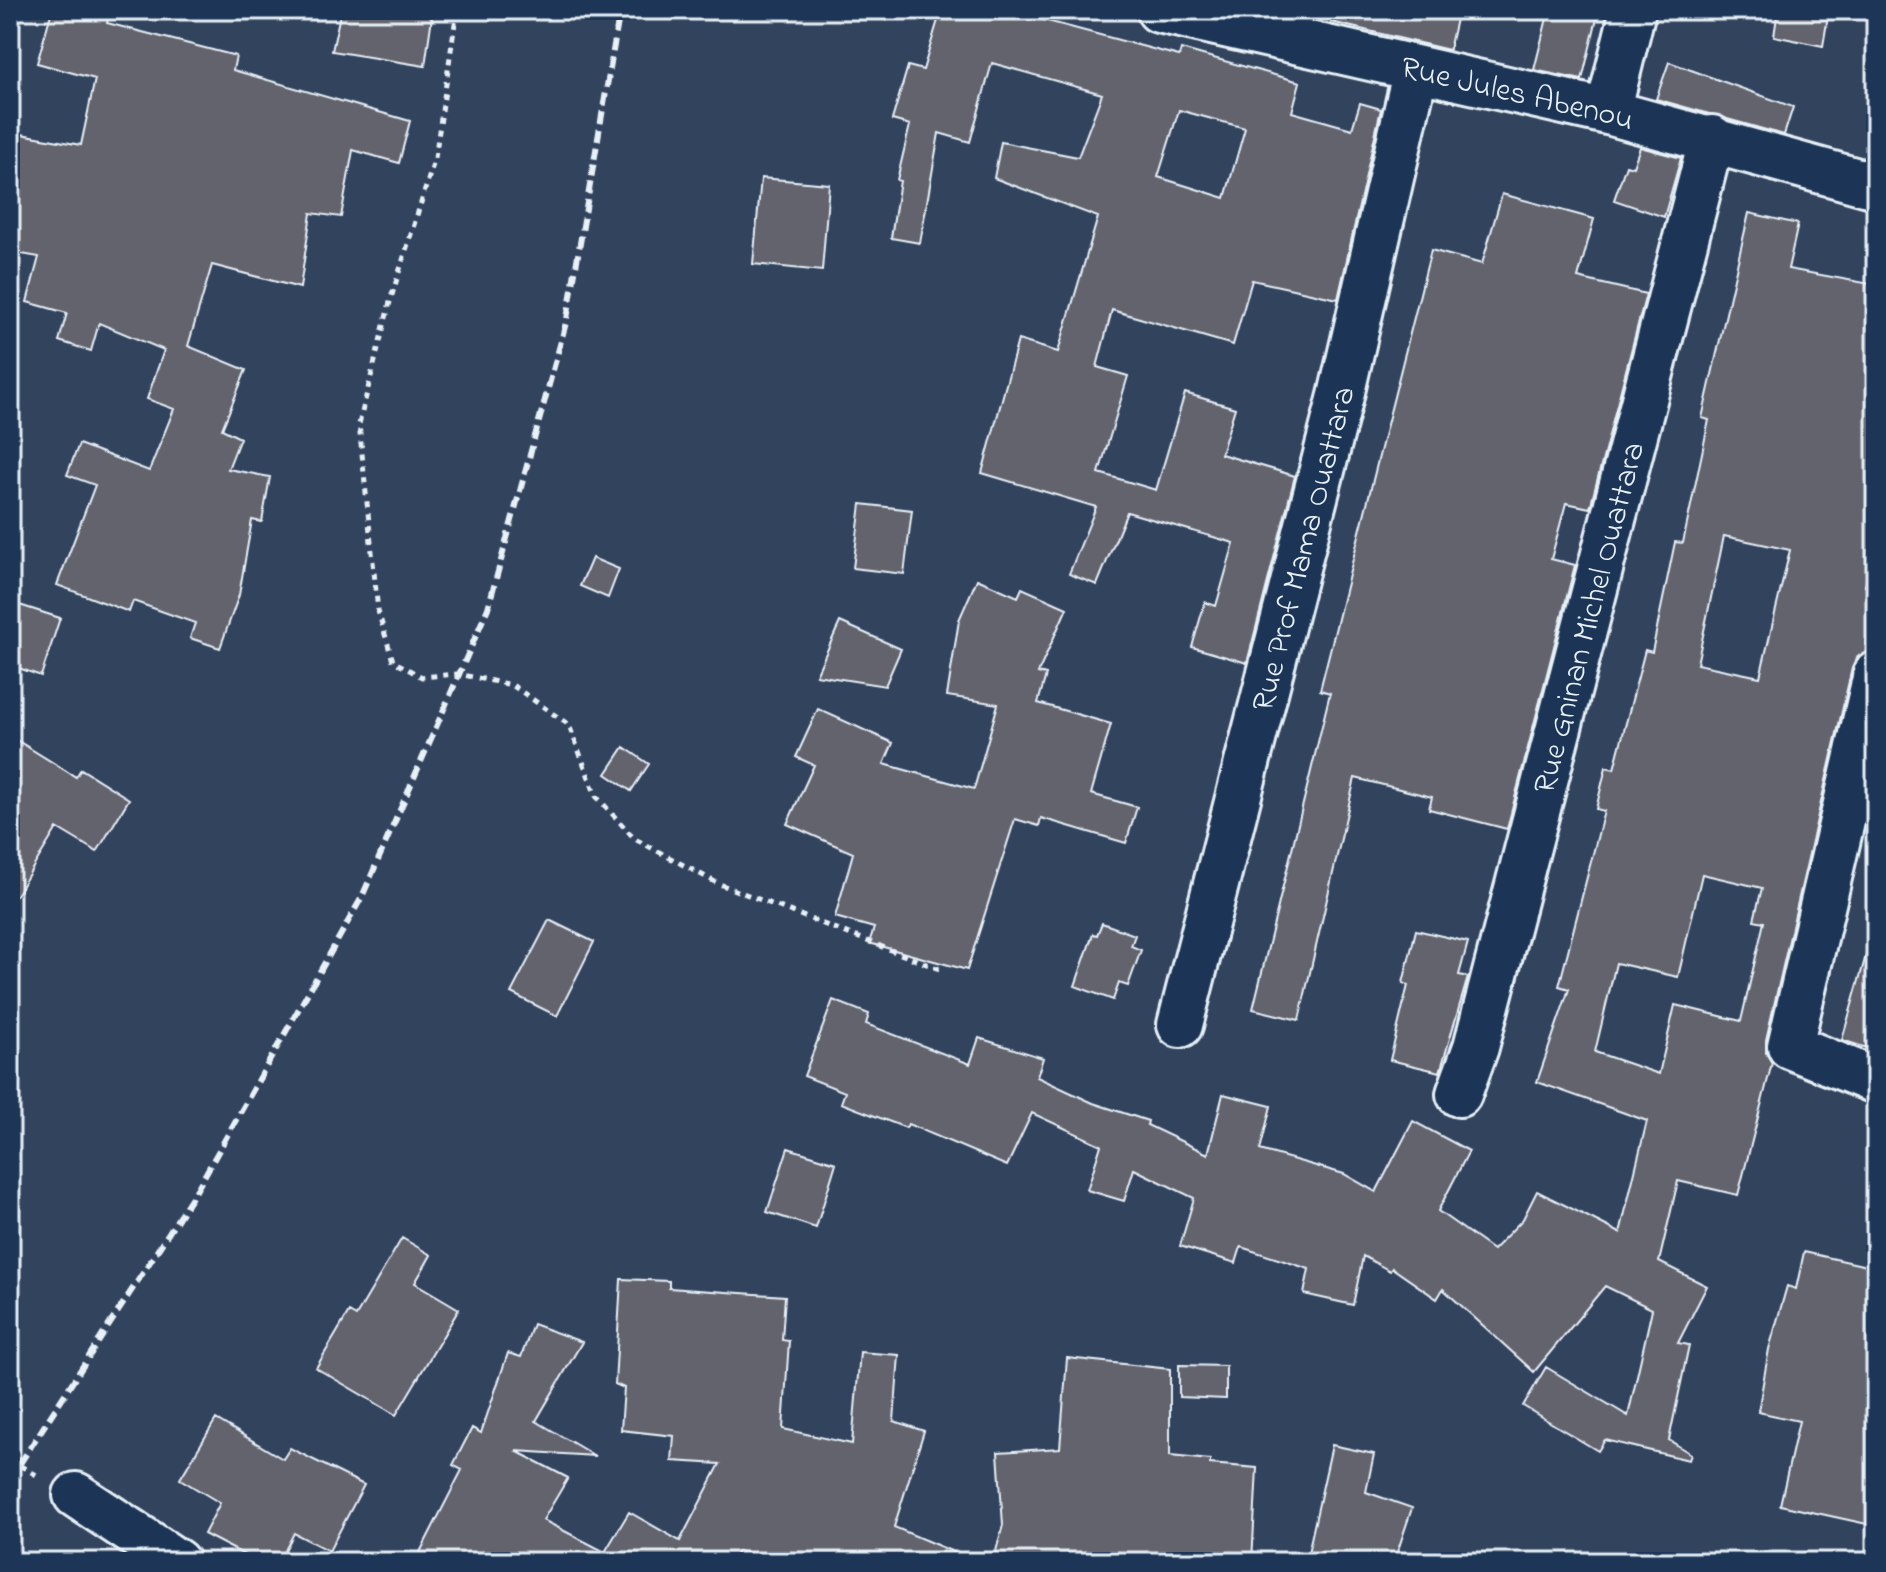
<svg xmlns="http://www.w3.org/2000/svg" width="1886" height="1572" font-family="'Indie Flower',sans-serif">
  <rect width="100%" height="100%" fill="#32435e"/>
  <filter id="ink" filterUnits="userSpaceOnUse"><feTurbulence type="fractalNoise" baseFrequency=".0125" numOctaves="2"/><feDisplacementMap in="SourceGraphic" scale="16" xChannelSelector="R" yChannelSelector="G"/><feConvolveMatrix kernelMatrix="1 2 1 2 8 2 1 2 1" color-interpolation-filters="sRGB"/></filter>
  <g filter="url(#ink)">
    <!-- building -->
    <path fill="#64636e" stroke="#e8f1f8" stroke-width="2" fill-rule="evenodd" d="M52,10H110L107,23L236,56L233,70L410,121L399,163L353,150L341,217L311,213L300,288L212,265L188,346L246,370L222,429L240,438L228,469L270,477L262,522L252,520L239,595L220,648L190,638L195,623L133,601L129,612L57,585L95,485L67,475L79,444L149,471L174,409L147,399L164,350L99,323L91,351L59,341L67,313L27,302L39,257L10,252V132L81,145L95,79L37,63Z
      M341,10H433L425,66L332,51Z
      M941,10H1006L1179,56L1181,49L1300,82L1292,112L1352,129L1360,103L1381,109L1338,299L1252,280L1233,345L1112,310L1097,367L1128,376L1099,473L1156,490L1185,393L1235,408L1221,454L1295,476L1247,663L1192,647L1205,602L1216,606L1234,543L1127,512L1097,585L1069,574L1096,507L982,473L1018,340L1058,352L1098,217L994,178L1001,142L1078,157L1102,94L992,63L970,142L939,133L920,243L891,238L900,181L897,180L910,125L892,120L908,66L923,70ZM1179,110L1245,128L1225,198L1158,177Z
      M1332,10H1458L1449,50L1331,22Z
      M1549,10H1599L1582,80L1534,70Z
      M1778,10H1829L1823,46L1774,36Z
      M1669,62L1793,107L1784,135L1656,99Z
      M1640,147L1681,158L1664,217L1614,200L1626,165L1633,167Z
      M761,178L829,184L822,271L753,264Z
      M1502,194L1594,219L1578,278L1646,294L1590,508L1566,503L1551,559L1575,565L1507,829L1429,809L1432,797L1355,778L1299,1020L1253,1009L1330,693L1320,690L1431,250L1482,264Z
      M1749,213L1798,224L1788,269L1876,285V544L1865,586L1876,589V650L1858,656L1852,668L1766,1040V1053L1772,1063L1738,1195L1678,1181L1659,1262L1707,1286L1678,1343L1689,1345L1669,1440L1691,1454L1689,1460L1605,1440L1598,1451L1523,1406L1546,1367L1628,1416L1652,1309L1605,1286L1534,1372L1443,1289L1437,1299L1392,1268L1390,1271L1363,1256L1353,1305L1304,1294L1309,1269L1241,1247L1236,1263L1180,1246L1194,1198L1134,1169L1124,1201L1087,1190L1101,1145L1032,1113L1007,1166L908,1124L906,1128L841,1103L845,1092L804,1076L833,1000L869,1014L866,1024L970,1064L979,1038L1043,1058L1037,1077L1093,1103L1148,1121L1147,1125L1208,1154L1223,1094L1271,1106L1260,1150L1344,1174L1376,1192L1413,1121L1469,1151L1438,1211L1493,1250L1523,1219L1537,1191L1620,1233L1647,1121L1537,1082L1569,989L1559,986L1604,811L1596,809L1606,767L1614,769L1645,650L1652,652L1675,542L1683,543L1709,420L1702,418ZM1724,536L1790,550L1760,677L1697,664ZM1702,874L1762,888L1754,920L1764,922L1741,1021L1675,1005L1659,1074L1595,1052L1616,963L1678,977Z
      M861,504L912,510L904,574L853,568Z
      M592,558L619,569L608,598L580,586Z
      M977,579L1018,597L1022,588L1067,608L1038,673L1046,675L1038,703L1111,724L1091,794L1137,807L1126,843L1041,818L1039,826L1015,819L967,970L869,943L874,928L835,917L853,853L787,824L814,765L796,757L818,709L893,743L884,764L974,789L998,704L947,696L959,620Z
      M10,602L60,618L41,676L10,665Z
      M840,622L901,649L885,686L816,675Z
      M10,736L76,777L81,769L129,799L97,852L57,828L10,905Z
      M624,747L649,764L631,791L606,774Z
      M549,920L594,942L557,1016L511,993Z
      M1102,923L1135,935L1131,946L1141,950L1128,986L1119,983L1113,1000L1075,986L1093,934L1097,935Z
      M1416,930L1468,942L1459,975L1468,977L1440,1072L1390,1060L1408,985L1403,983Z
      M1867,952L1876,954V1051L1842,1040Z
      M788,1148L836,1163L816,1228L767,1212Z
      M402,1238L431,1255L415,1283L459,1309L396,1415L316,1368L349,1312L356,1316Z
      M1804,1252L1876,1268V1526L1780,1505L1799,1421L1758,1412L1769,1349L1787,1286L1796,1289Z
      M621,1279L669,1281V1288L785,1296L782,1340L789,1341L783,1429L852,1444L860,1352L899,1355L894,1421L924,1431L894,1527L977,1562H789L738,1551L732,1562H415L462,1470L453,1465L472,1428L481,1433L508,1353L521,1357L533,1324L582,1342L536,1421L595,1456L516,1451L568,1478L543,1520L605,1552L629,1512L680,1541L720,1464L672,1461L674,1436L621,1430L624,1388L615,1384Z
      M1067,1358L1170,1369V1456L1210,1460V1464L1257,1468L1252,1562H993L1003,1525L998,1452L1060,1448Z
      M1179,1365L1226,1366V1399L1179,1397Z
      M216,1419L283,1459L290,1448L364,1485L329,1551L294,1533L279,1562H258L204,1534L220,1503L180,1479Z
      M1332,1445L1374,1454L1366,1492L1412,1508L1394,1562H1306Z"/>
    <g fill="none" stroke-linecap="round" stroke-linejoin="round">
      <!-- minor casing -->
      <g stroke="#e8f1f8" stroke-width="50">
        <g id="minor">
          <path id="s1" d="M1159,10L1608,112L1876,186"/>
          <path d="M1608,112L1633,10"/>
          <path d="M1876,674L1790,1046L1876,1081"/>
          <path id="s2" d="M1180,1025L1341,396L1416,69"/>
          <path id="s3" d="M1459,1094L1476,1047L1712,138"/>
          <path d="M76,1495L177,1562"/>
        </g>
      </g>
      <!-- path -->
      <path stroke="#e8f1f8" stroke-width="5" stroke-dasharray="6 6" stroke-linecap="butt" d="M457,10L435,158L391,298L359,424L378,611L393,661L422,677L458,674L512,685L569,725L596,796L635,839L717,883L942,970
        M10,1460L40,1477"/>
      <!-- minor -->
      <use href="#minor" stroke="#1d3557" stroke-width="44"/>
      <!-- rail -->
      <path stroke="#e8f1f8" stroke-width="6" stroke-dasharray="12 6" stroke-linecap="butt" d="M10,1479L197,1189L362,897L488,608L567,319L620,10"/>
    </g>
  </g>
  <g text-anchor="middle" stroke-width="6" stroke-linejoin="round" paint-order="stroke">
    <!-- street labels -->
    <g font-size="32" fill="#e8f1f8" stroke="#1d3557">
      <text dy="11" stroke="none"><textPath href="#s1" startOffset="368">Rue Jules Abenou</textPath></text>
      <text dy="11" stroke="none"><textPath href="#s2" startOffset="492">Rue Prof Mama Ouattara</textPath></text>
      <text dy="11" stroke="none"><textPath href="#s3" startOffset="494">Rue Gninan Michel Ouattara</textPath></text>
    </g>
  </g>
  <!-- margin -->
  <rect width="1886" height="1572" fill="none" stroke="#1d3557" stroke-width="40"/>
  <rect x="20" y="20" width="1846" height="1532" fill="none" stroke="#e8f1f8" stroke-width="3" filter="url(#ink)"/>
</svg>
